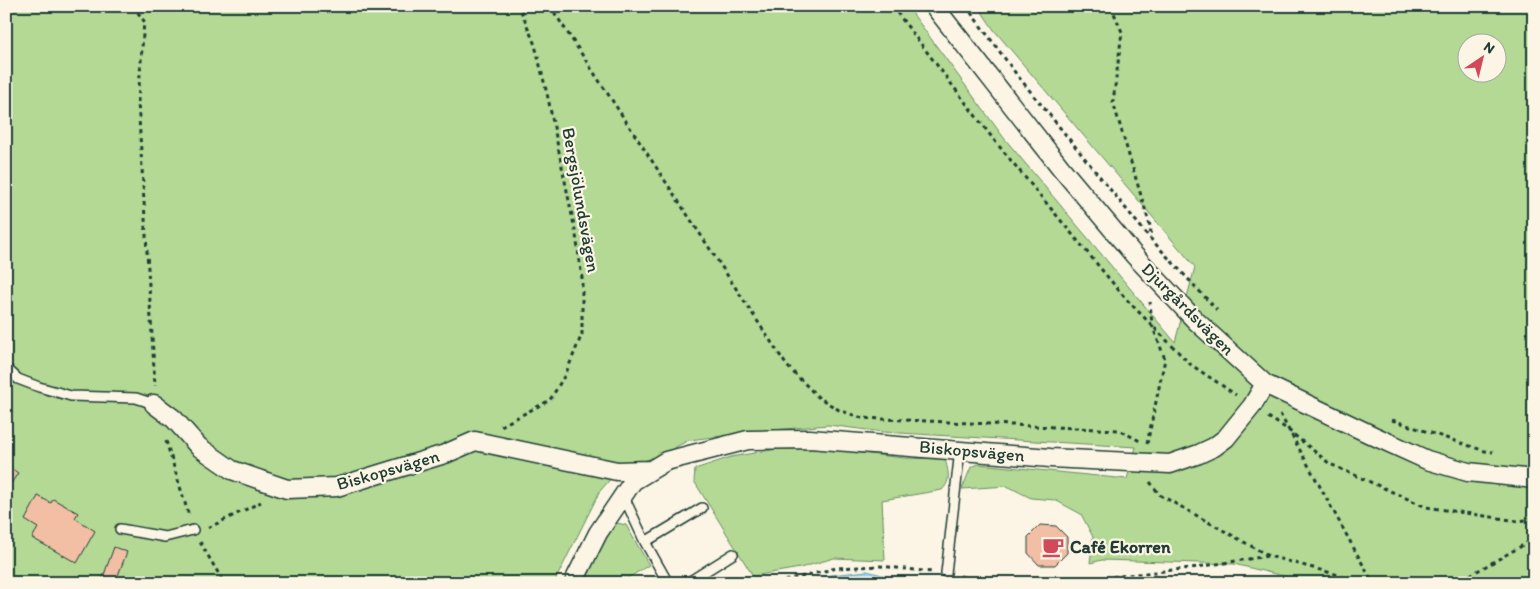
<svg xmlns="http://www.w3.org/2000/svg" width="1540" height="589" font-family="Itim,sans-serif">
  <rect width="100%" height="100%" fill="#fcf5e5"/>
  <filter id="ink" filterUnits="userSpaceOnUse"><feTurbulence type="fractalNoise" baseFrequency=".02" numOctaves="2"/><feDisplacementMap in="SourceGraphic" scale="10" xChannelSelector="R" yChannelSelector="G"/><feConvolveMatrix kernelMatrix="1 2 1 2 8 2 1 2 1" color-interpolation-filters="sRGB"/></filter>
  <g filter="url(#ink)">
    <!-- green -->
    <path fill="#b3d995" stroke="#698b64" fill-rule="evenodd" d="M6,6H907L1004,138L1175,342L1195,267L994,30L978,6H1534V583H1312L1234,564L1102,560L1090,563L1093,537L1081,514L1055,500L1031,498L1007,486L962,489L971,467L979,464L1127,479L1136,447L883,432L828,425L763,431L689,440L657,457L621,467L600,491L554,583H6ZM1468,42H1498V72H1468Z
      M777,449H825L904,458L945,459C948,471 952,480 942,490L882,500L885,560L834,558L800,568L753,576L694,481L695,469L731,457Z
      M617,523L626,525L649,565L620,583H585C593,565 601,535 617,523Z"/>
    <!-- water -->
    <path fill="#9ad7fb" stroke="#6999ab" d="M867,571L912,583H801L831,575Z"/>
    <!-- building -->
    <path fill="#f2bea4" stroke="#1f3d34" d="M6,465L18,473L6,491Z
      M38,496L51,503L53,499L78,513L75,518L95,531L77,563L32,538L38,528L25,520Z
      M1040,525L1056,526L1067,537V553L1055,565H1039L1028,553V537Z
      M114,547L127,552L115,583H101Z
      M862,575V583H837V576Z"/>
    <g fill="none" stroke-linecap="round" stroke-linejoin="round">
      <!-- lane casing -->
      <g stroke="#1f3d34" stroke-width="12">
        <path id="lane" d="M6,368L18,379L39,387L71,396L136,398L154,404
          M624,497L645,542L668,583
          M120,529L165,537L193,530
          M645,542L702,508
          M946,573L960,450
          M687,583L733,554"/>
      </g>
      <!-- street casing -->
      <g stroke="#1f3d34" stroke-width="21">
        <path id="street" d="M934,6L1061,168L1134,255L1196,321L1265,384L1374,436L1427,460L1468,472L1534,479
          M154,404L174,419L199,447L232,470L287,489L337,487L445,454L475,441L617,471L649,470
          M574,583L576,577L598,533L633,481L666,461L748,440L810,439L1050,458L1170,464L1199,454L1214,447L1226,438L1252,406L1265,384"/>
      </g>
      <!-- path -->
      <path stroke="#1f3d34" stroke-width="3" stroke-dasharray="4 4" stroke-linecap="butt" d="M133,6L144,21L138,101L155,386
        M550,6L787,366L818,397L839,410L862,418L1119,430L1140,441
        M892,6L994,140L1126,299L1190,364L1236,395
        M966,6L1017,75L1149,237L1217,310
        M1111,6L1122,32L1113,102L1151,229L1150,236
        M1280,414L1373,583
        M1268,417L1287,429L1330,464L1426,507L1518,521L1534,519
        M1392,420L1485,451L1493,452
        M501,426L550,400L566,373L582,334V278L576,235L548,98L535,45L519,6
        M166,441L189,516
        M1147,444L1165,359L1152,325L1150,302
        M1150,482L1160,495L1269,556L1335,574L1356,583
        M208,528L261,502
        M200,542L224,583
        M960,576L977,581L1016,583
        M777,583L836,568L880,566L932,572
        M1057,583L1191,568L1268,556
        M1456,583L1534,539"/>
      <!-- lane -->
      <use href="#lane" stroke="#fcf5e5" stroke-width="9"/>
      <!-- street -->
      <use href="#street" stroke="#fcf5e5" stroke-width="18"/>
    </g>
  </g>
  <!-- icons -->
  <defs>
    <g id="cafe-bare" transform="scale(1.725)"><path d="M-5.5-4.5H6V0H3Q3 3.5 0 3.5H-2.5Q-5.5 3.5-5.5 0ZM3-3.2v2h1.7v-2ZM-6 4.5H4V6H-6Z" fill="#d1495b" stroke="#fcf5e5" stroke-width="2.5" paint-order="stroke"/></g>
  </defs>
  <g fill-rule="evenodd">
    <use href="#cafe-bare" x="1053" y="547"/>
  </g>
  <g text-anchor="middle" stroke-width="4.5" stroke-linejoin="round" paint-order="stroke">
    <!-- street labels -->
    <g font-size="18" fill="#1f3d34" stroke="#fcf5e5">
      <text transform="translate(581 200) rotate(80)" y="6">Bergsjölundsvägen</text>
      <text transform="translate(1188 309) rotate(45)" y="6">Djurgårdsvägen</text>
      <text transform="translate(972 451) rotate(5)" y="6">Biskopsvägen</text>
      <text transform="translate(388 470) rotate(-16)" y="6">Biskopsvägen</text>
    </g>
    <!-- poi labels -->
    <g font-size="18" font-weight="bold" fill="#1f3d34" stroke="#fcf5e5" text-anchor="start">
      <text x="1070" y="553">Café Ekorren</text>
    </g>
  </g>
  <!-- margin -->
  <rect width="1540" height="589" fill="none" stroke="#fcf5e5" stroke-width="25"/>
  <rect x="12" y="12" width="1515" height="564" fill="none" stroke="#1f3d34" stroke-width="2" filter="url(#ink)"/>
  <!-- north arrow -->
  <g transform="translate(1482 58) rotate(35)"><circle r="24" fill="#fcf5e5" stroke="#a4ab9e"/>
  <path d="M0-4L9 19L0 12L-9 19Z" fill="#d1495b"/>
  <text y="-8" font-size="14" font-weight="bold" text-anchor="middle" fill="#1f3d34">N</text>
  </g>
</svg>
